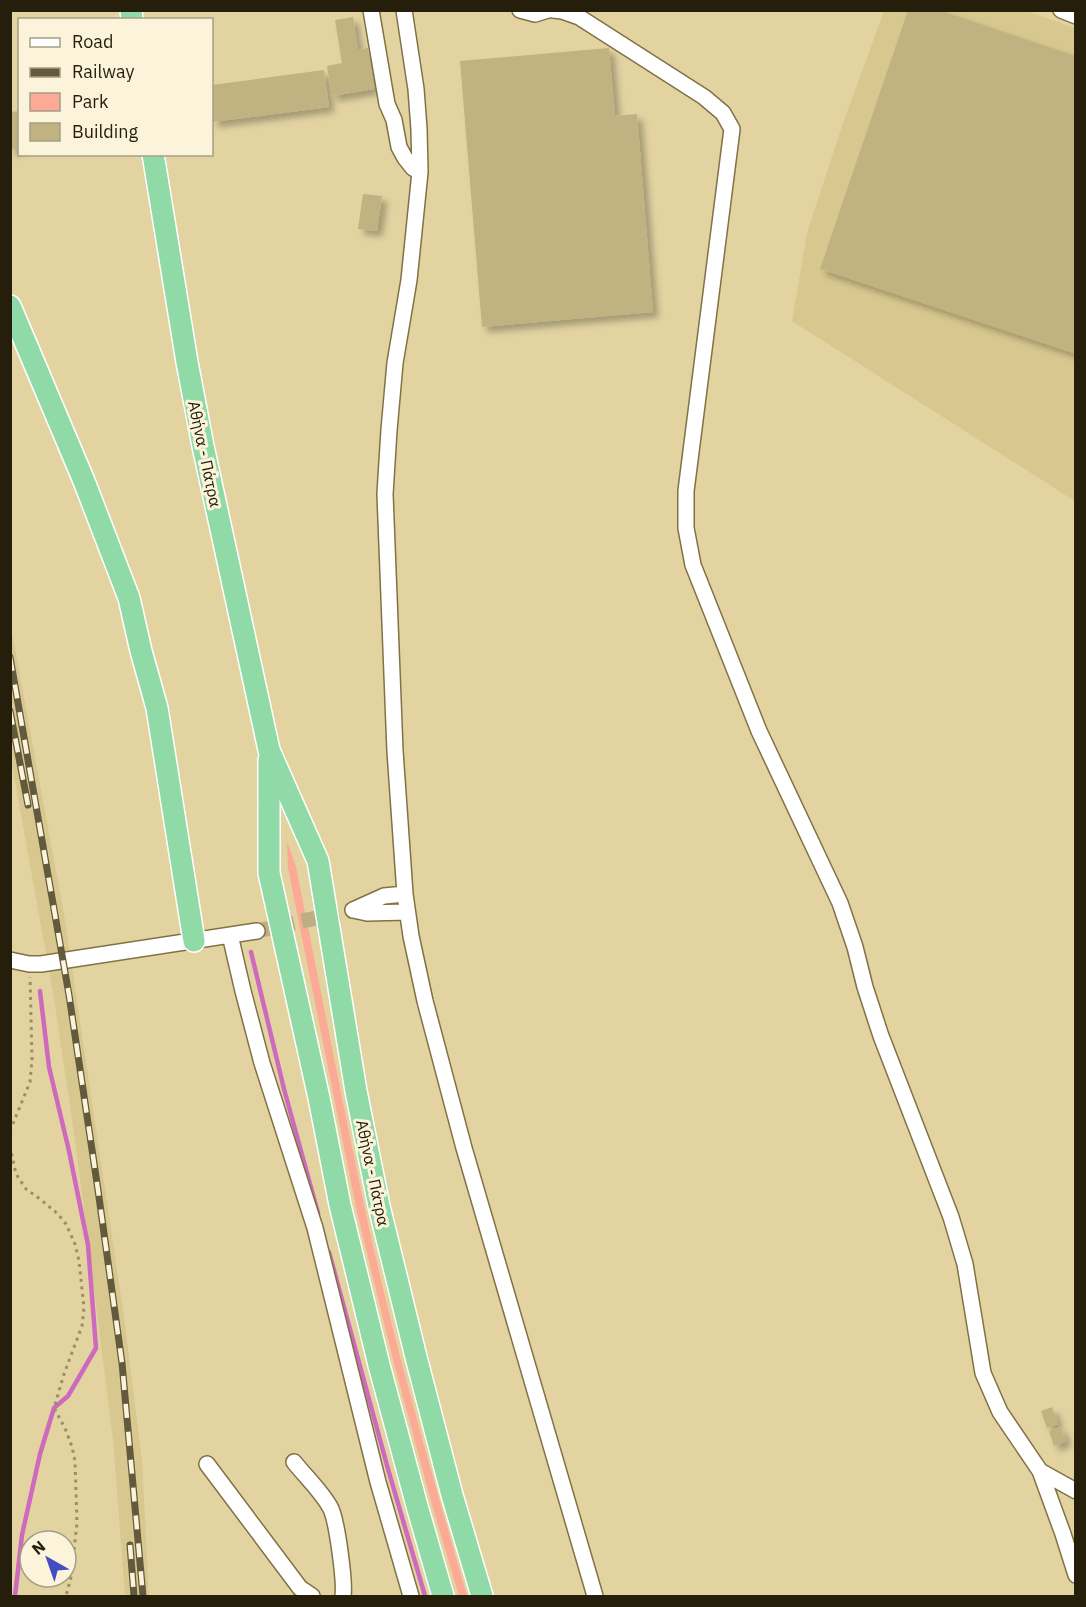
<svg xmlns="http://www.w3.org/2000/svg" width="1086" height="1607" font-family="'IBM Plex Sans',sans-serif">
  <defs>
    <filter id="shadow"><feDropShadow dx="5.5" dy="5.5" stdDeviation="3" flood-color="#0004"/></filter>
  </defs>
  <rect width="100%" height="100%" fill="#e2d3a1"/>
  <!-- built -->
  <path fill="#d8c78e" d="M884,11H1026L1075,28V501L792,321L807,233L842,126Z
    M10,622L64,914L124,1317L142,1461L149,1596H125L113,1439L76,1147L54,998L11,759Z"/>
  <!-- green -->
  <path fill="#fca996" d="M287,841L296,867C319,981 341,1096 365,1210C393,1340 430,1468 467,1596H459L431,1501L394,1363L357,1212L288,868Z"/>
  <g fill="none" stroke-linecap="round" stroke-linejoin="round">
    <!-- stream -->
    <path stroke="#ce6abe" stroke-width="4.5" d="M251,952L284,1089L318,1213
      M329,1252L388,1469L425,1596
      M15,1596L22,1535L40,1454L54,1408L68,1396L96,1348L88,1245L69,1151L49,1067L40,991"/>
  </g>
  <!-- building -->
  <path fill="#c0b281" filter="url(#shadow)" d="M908,10H939L1076,56V354L820,269Z
    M353,17L358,50L368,48L374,89L332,96L327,66L342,63L335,20Z
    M609,48L615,116L637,114L653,312L482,327L460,61Z
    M324,70L329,107L212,122V85Z
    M20,111V148L10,150V112Z
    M363,194L382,196L377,231L358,229Z
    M1052,1407L1058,1424L1047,1428L1041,1411Z
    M1061,1427L1066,1441L1054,1446L1049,1431Z"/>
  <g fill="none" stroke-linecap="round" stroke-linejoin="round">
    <!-- minor-tunnel -->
    <path stroke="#bcaf83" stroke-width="15" stroke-dasharray="15 8" stroke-linecap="butt" d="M257,931L353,910"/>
    <!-- minor casing -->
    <g stroke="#807244" stroke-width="18">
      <path id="minor" d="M371,10L387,104L394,120L399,147L405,158L413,168L420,172
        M404,10L416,89L419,129L420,172L409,280L395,363L389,430L385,494L395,751L405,894L411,936L425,1001L464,1148L595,1596
        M520,10L535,14L548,10
        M553,10L562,11L579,17L704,97L723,113L732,129L686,491V528L693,565L759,731L840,903L855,947L865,987L881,1036L951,1217L965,1264L983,1373L1000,1412L1040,1471L1063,1534L1076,1575
        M1061,10L1076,16
        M353,910L384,896L405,894
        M353,910L367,913L407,912
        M230,935L243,991L262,1063L315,1228L378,1482L411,1596
        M10,960L29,964H41L257,931
        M294,1462C306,1477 321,1491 330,1507C337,1519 345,1582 343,1596
        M207,1464L300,1588L312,1596
        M1040,1471L1076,1491"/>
    </g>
    <!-- highway casing -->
    <g stroke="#fff" stroke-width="24">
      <path id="highway" d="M131,10L132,20
        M153,154L187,362L203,446L269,750L318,861L356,1091L379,1206L416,1357L452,1495L482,1596
        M10,306L84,481L129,598L141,651L157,708L194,941
        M269,760V873L319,1098L340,1205L379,1365L417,1506L443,1596"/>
    </g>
    <!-- path -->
    <path stroke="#9b8f69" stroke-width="3" stroke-dasharray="3 4.5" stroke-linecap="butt" d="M10,1131L30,1082L32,1059L30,977
      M10,1146L16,1174L26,1189L40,1199L58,1214L66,1224L75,1244L79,1261L84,1308L82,1326L64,1374L54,1408L65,1428L72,1447L75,1461L77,1523L71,1577L66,1596"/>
    <!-- minor -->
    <use href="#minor" stroke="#fff" stroke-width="15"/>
    <!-- highway -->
    <use href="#highway" stroke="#90daa7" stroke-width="21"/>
    <!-- rail casing -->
    <g stroke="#635a3d" stroke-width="7">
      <path id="rail" d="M10,657L69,995L98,1190L122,1363L143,1596
        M10,711L28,805
        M130,1545L134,1596"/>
    </g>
    <!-- rail -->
    <use href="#rail" stroke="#fbf4db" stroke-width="4.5" stroke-dasharray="14" stroke-linecap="butt"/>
  </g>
  <g text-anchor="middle" stroke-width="6" stroke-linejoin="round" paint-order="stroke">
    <!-- street labels -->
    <g font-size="16" fill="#241e0b" stroke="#fbf4db">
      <text transform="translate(205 454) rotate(78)" y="6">Αθήνα - Πάτρα</text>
      <text transform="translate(373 1173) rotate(78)" y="6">Αθήνα - Πάτρα</text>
    </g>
  </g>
  <!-- border -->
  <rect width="1086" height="1607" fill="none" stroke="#241e0b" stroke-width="24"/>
  <!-- legend -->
  <rect x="18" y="18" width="195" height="138" fill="#fbf4db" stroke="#a59e88" stroke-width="1.5"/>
  <rect x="30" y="38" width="30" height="9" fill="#ffffff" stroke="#a59e88" stroke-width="1.5"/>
  <text x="72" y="48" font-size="18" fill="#241e0b">Road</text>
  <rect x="30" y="68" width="30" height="9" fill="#635a3d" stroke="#a59e88" stroke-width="1.5"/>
  <text x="72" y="78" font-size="18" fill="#241e0b">Railway</text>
  <rect x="30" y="93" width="30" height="18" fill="#fca996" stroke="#a59e88" stroke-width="1.5"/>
  <text x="72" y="108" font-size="18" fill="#241e0b">Park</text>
  <rect x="30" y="123" width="30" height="18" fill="#c0b281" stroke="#a59e88" stroke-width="1.5"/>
  <text x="72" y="138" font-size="18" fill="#241e0b">Building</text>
  <!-- north arrow -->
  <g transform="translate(48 1559) rotate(320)"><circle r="28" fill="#fbf4db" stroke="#a59e88" stroke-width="1.5"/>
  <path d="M0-4.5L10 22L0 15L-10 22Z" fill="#424dc1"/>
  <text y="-9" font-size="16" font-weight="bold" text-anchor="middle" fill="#241e0b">N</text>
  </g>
</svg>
